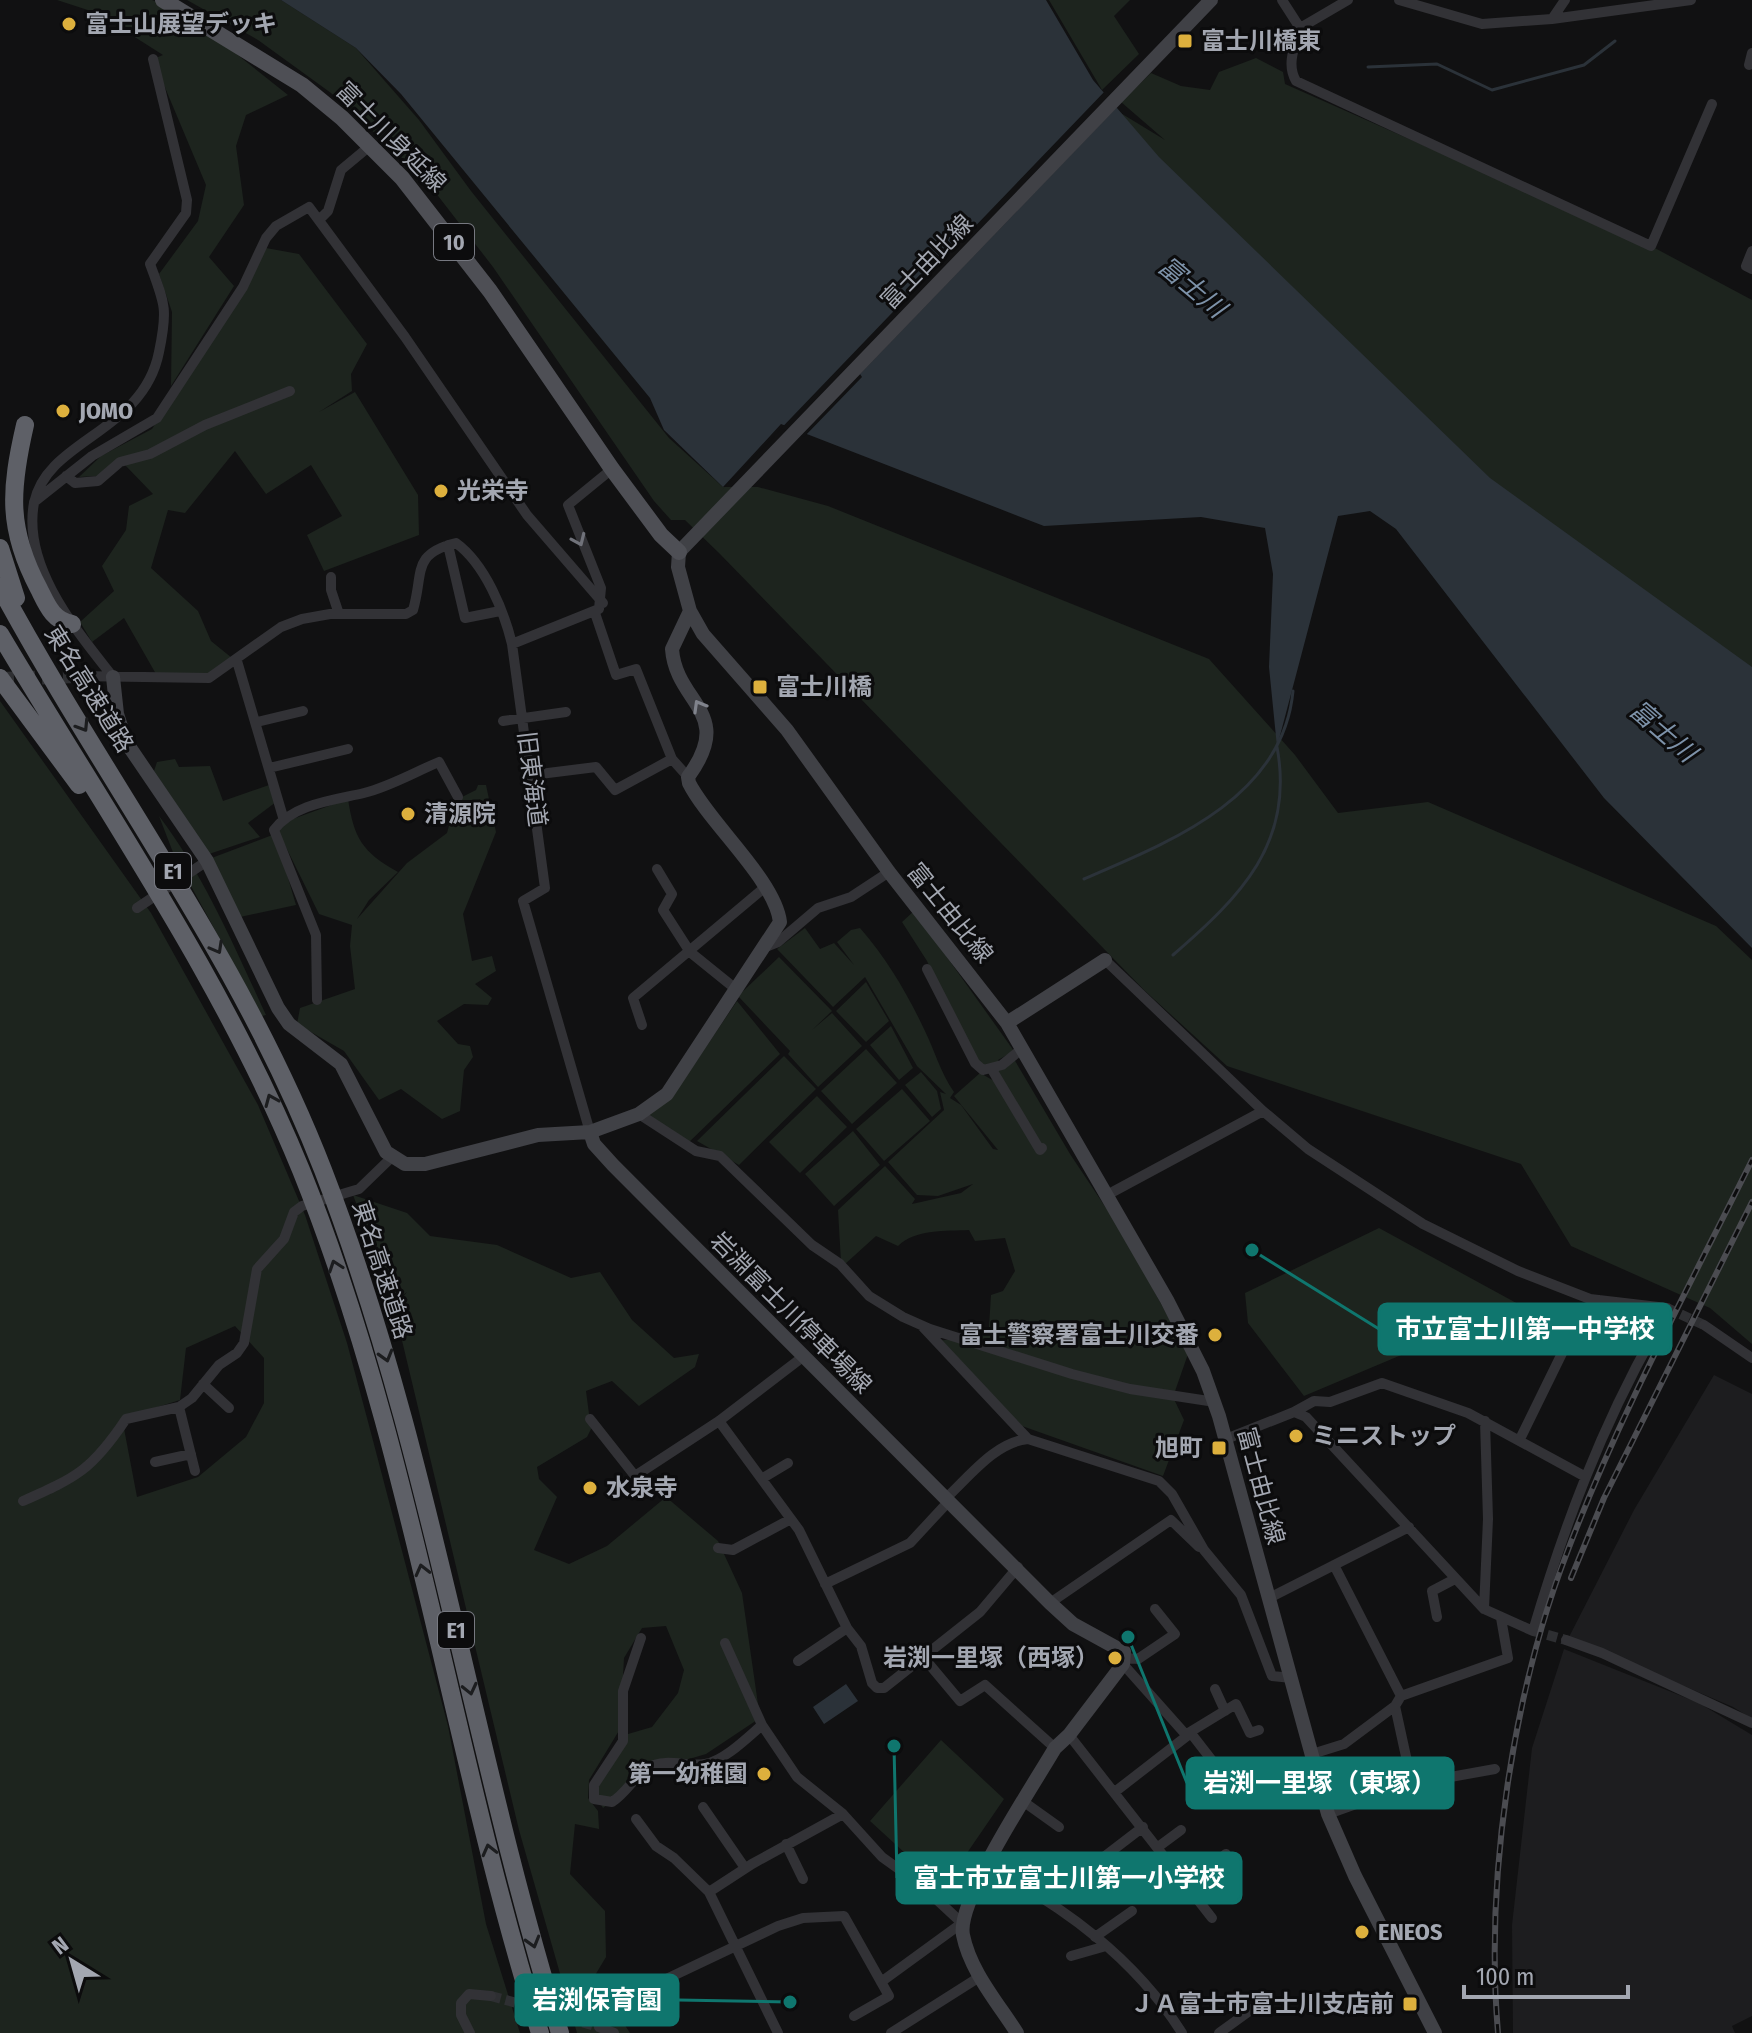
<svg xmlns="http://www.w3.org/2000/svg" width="1752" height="2033" font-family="'Fira Sans Condensed','Noto Sans JP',sans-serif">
  <rect width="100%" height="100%" fill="#111112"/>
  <!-- built -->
  <path fill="#1d1d1f" d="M1714,1375L1752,1394V1719L1733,1707L1569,1637L1634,1510Z
    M1564,1649L1699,1703L1752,1735V2016L1732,2026L1735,2033H1513L1512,1925L1532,1748Z"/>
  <!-- green -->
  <path fill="#1d241e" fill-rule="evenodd" d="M57,0H152L185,13L288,95L246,115L236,146L244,205L209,257L234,286L171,386L172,312L159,274L198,221L206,185L153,59L163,55L97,13Z
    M187,0H281L356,48L419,120L471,191L669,438L723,487H758L828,506L1209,659L1295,755L1338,813L1428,802L1716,926L1752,960V1344L1710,1308L1571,1246L1521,1164L1227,1066L1144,990L720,554L685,520H671L654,501L493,267L425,179L331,93L258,40Z
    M1049,0H1130L1114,16L1139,54L1102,90Z
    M1256,58L1283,72L1285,84L1651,246L1752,300V681L1584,556L1277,304L1119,112L1165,140L1121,102L1151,73L1181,86L1210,90L1219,72Z
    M266,248L299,254L367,344L351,374L352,391L319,412L355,392L418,495L419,535L324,571L307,535L342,516L311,465L266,494L235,451L185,513L168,510L151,568L198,611L211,641L232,658L211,673L156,674L124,618L92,642L80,622L114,591L102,566L126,530L129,506L153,494L125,465L96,476L79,477L101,456L152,429Z
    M0,701L151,913L258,1105L305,1215L347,1343L371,1433L448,1726L486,1924L520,2033H0ZM235,1326L264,1358V1403L246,1437L198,1477L137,1497L122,1418L180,1400L186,1348Z
    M175,759L179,767L210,766L223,801L272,784L276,802L248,823L260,837L209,854L154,771L157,762Z
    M478,785H486L496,832L463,914L472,961L492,956L496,971L475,984L492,998L488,1005L464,1004L437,1021L458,1044L470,1046L473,1057L464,1070L460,1111L442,1119L401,1089L379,1100L344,1051L297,1024L300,1008L355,989L350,946L352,925L319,914L279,833L283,824L290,820L348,799C354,838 362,852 398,872L369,900L357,919L407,863L447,833L456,800L476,790Z
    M159,816C205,877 234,946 266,1015L262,1016L174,855Z
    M275,834L296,905L240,917L209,859Z
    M914,911L1014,1051L998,1060L1004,1067L1014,1059L1070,1154L1124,1235L1188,1354L1173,1397L1184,1420L1163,1476L1022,1426L935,1341L975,1337L989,1327L991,1295L1003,1291L1015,1271L1005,1238L975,1241L969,1230C946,1231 915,1229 898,1246L876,1236L844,1265L841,1262L838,1210L885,1166L915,1199L912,1204L961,1193L973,1184L938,1196L917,1195L888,1162L944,1110L940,1092L946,1094L917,1066L865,977L833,1007L777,949L805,928L820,949L834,943L854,965L837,942L851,930L860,928C887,959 907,993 924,1029C935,1051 940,1072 954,1092L950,1098L961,1105L993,1149L998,1150L954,1096L980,1073L996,1082L995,1074L976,1065L927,961L902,922Z
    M779,957L832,1011L812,1030L832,1013L862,1046L818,1087L788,1054L790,1051L738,996Z
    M866,982L889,1021L866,1042L836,1011Z
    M737,1001L780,1054L686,1145L646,1115L671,1099Z
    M891,1026L913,1068L899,1080L870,1045Z
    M866,1049L897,1083L852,1124L821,1091Z
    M784,1056L816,1089L739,1165L697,1141Z
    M921,1072L937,1091L941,1109L932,1117L905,1085Z
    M902,1089L930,1121L884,1161L856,1129Z
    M817,1096L847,1127L800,1173L769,1142Z
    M853,1131L880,1165L834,1206L805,1174Z
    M353,1195L407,1213L430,1236L497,1245L571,1278L600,1272L632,1320L674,1358L699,1354L695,1367L639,1406L612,1381L586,1391L591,1429L587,1437L537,1467L539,1479L557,1497L534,1550L569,1564L607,1546L666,1497L718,1541L742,1593L760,1718L706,1754L662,1767L603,1808L593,1792L628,1734L652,1727L678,1693L684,1670L666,1626L642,1628L624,1658L620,1729L589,1780L588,1798L598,1811L599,1829L575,1824L570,1874L605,1911L606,1957L594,1977L630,2033H577L519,1830L394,1307L407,1292L394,1301Z
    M1379,1228L1520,1305L1304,1396L1248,1323L1245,1293Z
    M941,1740L1004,1799L943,1888L870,1821Z"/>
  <!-- water -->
  <path fill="#2b3239" d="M281,0H1046L1093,80L1159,157L1490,478L1752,667V948L1604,798L1396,529L1370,511L1338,516L1277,747L1269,667L1273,574L1265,528L1201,517L1044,526L781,424L723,487L664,430L650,398L401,94L356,48Z
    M846,1684L858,1701L824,1724L813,1707Z"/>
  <!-- pier -->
  <path fill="#111112" d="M1106,90L1119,105L860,374L862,377L804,437L782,429L721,491Z"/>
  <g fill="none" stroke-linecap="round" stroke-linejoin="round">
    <!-- stream -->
    <path stroke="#2b3239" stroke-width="3" d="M1368,67L1437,64L1492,90L1584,65L1615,41
      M1084,879C1170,842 1283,798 1293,691
      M1173,955C1240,897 1295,843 1277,747"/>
    <!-- street-tunnel -->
    <path stroke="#2e2f32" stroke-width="10" stroke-dasharray="10 5" stroke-linecap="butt" d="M1667,1308L1704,1325
      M1533,1631L1566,1640
      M491,1996L535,2008
      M554,2014L599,2027"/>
    <!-- secondary-tunnel -->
    <path stroke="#2e2f32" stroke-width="14" stroke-dasharray="14 7" stroke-linecap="butt" d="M0,679L78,676"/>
    <!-- street -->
    <path stroke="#323236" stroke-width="10" d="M1282,0L1300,28
      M1348,0L1300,28C1295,46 1286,64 1296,81L1651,246L1712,104
      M1399,0L1482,24L1552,19L1691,0
      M1552,19L1565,0
      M1749,65L1752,53
      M319,220L328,211L341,170L371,145
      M1752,251L1746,266L1752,269
      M66,476L75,483L98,481L120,462L150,454L205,425L290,391
      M34,502L92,456L157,418L243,287L266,238L276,226L309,207L405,337L527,515L603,603
      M448,545L465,618L500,611
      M331,577V590L339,614
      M595,613L616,675L636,669L672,759L688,777
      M512,644L599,609L601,588L568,505L612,469
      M237,661L283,817
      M78,676L209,678L281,627L302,619L330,614H406L413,610C424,573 411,554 456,543C485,564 504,611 512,644L545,888L523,901L590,1132
      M113,677C77,631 22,567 34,503C47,439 143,433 159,352C168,309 165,304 150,264L186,213L187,200L153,59
      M503,721L566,712
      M257,722L303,711
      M269,768L348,749
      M532,775L596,767L615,790L672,759
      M657,869L672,894L663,910L690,952L737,990
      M137,908L207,861
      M768,946L778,942L818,908L851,897L889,872
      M1105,960L1263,1111L1308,1149L1423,1224L1518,1271L1590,1299L1667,1308
      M927,969L975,1063L983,1070L1002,1065L1023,1048
      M317,1000L316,935L274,830C293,804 334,800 364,793C389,787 415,772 439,762L458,797
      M642,1025L633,998L764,888
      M991,1068L1040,1150L1042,1148
      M639,1114L696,1151L720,1156L812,1245L840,1264L869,1296L903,1317L930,1329L1072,1374L1130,1389L1215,1402
      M1107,1195L1263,1111
      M1704,1325L1752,1358
      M923,1327L1028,1439
      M203,1384L229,1408
      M179,1407L195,1471
      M1294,1412L1314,1401L1330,1402L1382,1383L1468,1413L1584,1476
      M590,1419L635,1476L719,1421L804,1356
      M719,1421L799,1530L847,1628L861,1646L872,1683L877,1688H884L980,1612L1018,1567
      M1226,1439L1294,1412L1306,1417L1484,1609L1533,1631C1564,1526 1601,1428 1655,1332L1652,1321L1602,1304L1599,1300
      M1520,1439L1571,1335
      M155,1462L191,1454
      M763,1478L788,1463
      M946,1498C969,1477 995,1442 1028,1439L1159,1481L1172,1494L1204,1550L1241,1595L1272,1676L1292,1678
      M23,1501C77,1477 92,1470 126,1419L179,1407L192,1398L219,1365L237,1353L244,1343L257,1269L284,1239L294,1212L302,1206L359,1189L392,1157
      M718,1548L733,1550L791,1519
      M1334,1565L1401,1696
      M825,1584L910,1543L949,1501
      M1269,1598L1409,1527
      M1050,1603L1171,1520L1199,1547
      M1484,1609L1488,1519L1485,1421
      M1437,1617L1432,1591L1453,1580
      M641,1638L623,1691V1741L594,1785V1799L612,1802C628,1792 636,1772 654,1765C671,1759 688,1767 705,1764C724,1761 748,1737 762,1725L797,1777L843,1814L882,1857L921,1885L962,1923L881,1982
      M1566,1640L1602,1653L1752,1723
      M725,1643L762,1725
      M924,1658L960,1701L985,1685L1055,1748
      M1126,1658L1138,1659L1175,1634L1155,1609
      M798,1661L847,1628
      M1215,1689L1225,1711
      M1190,1732L1236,1704L1250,1733L1259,1730
      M1188,1734L1190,1732L1238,1794
      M1069,1735L1212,1918
      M1312,1754L1344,1744L1395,1706
      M1412,1784L1395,1706L1401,1696L1508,1658L1501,1618
      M1116,1791L1187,1736L1123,1664
      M1024,1802L1059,1827
      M703,1807L745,1868
      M1328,1814L1412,1784L1495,1769
      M636,1819L656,1846L674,1858L709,1892L778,2033
      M786,1844L803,1879
      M1158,1847L1181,1830
      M1096,1863L1143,1827
      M987,1866C1063,1906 1135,1958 1182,2033
      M1187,1885L1226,1854
      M709,1892L752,1864L843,1814
      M1201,1903L1218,1890
      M1095,1937L1132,1911
      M1071,1956L1106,1946
      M639,1992L778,1926L803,1918L844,1916L889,1996L854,2016
      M599,2027L614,2033
      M470,2033L461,2015V2003L469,1994L491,1996
      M891,2033L981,1976
      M1219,2033L1266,1999"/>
    <!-- secondary -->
    <path stroke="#404146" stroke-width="14" d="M1211,0L679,552L678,567L690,611L703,634L787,730L889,872L1007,1023L1167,1300L1203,1371L1219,1416L1328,1814L1355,1876L1435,2033
      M113,677L117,714L126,742L207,861L278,1008L289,1024L341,1064L386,1152L405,1164H425L538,1135L590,1132L639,1114L667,1094L780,922C775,880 709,823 689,783L688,777C736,712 676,704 672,649L690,611
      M1007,1023L1105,960
      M590,1132L594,1144L613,1165L1050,1603L1073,1624L1124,1652L1123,1664L1069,1735L1055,1748C1035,1783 956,1900 963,1935C970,1971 998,2003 1017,2033"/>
    <!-- primary -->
    <path stroke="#4e4f55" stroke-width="16" d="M163,0L302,85L342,118L402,178L490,291L612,469L661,535L679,552"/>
    <!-- highway -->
    <path stroke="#5e6067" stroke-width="18" d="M25,425C10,490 7,529 39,589C47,605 53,621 72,624
      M0,548L16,598
      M0,587C107,785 240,956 323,1170C431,1449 471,1748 560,2033
      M0,634C105,811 223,979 301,1170C413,1448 450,1748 540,2033
      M0,678L79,785"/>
    <!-- rail casing -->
    <g stroke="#4b4c51" stroke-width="6">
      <path id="rail" d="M1571,1578L1604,1498L1752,1202
        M1498,2033C1485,1879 1512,1694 1568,1550C1619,1415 1688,1289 1752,1160"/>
    </g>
    <!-- rail -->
    <use href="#rail" stroke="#0c0c0d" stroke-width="3" stroke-dasharray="9" stroke-linecap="butt"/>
  </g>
  <!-- one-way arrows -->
  <defs><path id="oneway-chevron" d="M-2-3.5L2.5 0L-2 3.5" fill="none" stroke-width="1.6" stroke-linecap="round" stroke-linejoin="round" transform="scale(2)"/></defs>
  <use stroke="#70727a" href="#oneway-chevron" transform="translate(579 540) rotate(66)"/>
  <use stroke="#80838c" href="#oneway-chevron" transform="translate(699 706) rotate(-120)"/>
  <g stroke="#1c1d1f">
    <use href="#oneway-chevron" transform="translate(83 726) rotate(58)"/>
    <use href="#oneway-chevron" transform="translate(217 948) rotate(61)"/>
    <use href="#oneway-chevron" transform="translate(271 1100) rotate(-113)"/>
    <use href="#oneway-chevron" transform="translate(335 1266) rotate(-109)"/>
    <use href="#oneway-chevron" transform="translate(386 1356) rotate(74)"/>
    <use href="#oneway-chevron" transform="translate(422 1570) rotate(-104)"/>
    <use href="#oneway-chevron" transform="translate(470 1689) rotate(77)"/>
    <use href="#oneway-chevron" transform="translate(489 1850) rotate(-104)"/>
    <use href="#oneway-chevron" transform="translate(533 1942) rotate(74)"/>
  </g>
  <!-- markers -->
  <g fill="#ddb03d" stroke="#0c0c0d" stroke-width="3">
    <circle cx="69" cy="24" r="8"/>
    <rect x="1177" y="33" width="16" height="16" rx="4"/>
    <circle cx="63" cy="411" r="8"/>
    <circle cx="441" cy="491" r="8"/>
    <rect x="752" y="679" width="16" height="16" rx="4"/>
    <circle cx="408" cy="814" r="8"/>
    <circle cx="1215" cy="1335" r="8"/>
    <circle cx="1296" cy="1436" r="8"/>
    <rect x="1211" y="1440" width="16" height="16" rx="4"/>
    <circle cx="590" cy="1488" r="8"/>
    <circle cx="1115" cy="1658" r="8"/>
    <circle cx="764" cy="1774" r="8"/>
    <circle cx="1362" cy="1932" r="8"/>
    <rect x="1402" y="1996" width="16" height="16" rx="4"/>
  </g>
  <g text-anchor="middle" stroke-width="6" stroke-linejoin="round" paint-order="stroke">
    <!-- shield labels -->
    <g fill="#0c0c0d" stroke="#767880" stroke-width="2">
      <rect x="434" y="224" width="40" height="36" rx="6"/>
      <rect x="155" y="853" width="36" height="36" rx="6"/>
      <rect x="438" y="1612" width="36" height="36" rx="6"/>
    </g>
    <g font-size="22" font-weight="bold" fill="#a3a7b1">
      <text x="454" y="250">10</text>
      <text x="173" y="879">E1</text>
      <text x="456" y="1638">E1</text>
    </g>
    <!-- poi labels -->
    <g font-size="24" font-weight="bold" fill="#a3a7b1" stroke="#0c0c0d" text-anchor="start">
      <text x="85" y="32">富士山展望デッキ</text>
      <text x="1201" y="49">富士川橋東</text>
      <text x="79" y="419">JOMO</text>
      <text x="457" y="499">光栄寺</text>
      <text x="776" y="695">富士川橋</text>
      <text x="424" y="822">清源院</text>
      <text x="1199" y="1343" text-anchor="end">富士警察署富士川交番</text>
      <text x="1312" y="1444">ミニストップ</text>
      <text x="1203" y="1456" text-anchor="end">旭町</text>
      <text x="606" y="1496">水泉寺</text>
      <text x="1099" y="1666" text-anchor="end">岩渕一里塚（西塚）</text>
      <text x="748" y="1782" text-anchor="end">第一幼稚園</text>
      <text x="1378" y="1940">ENEOS</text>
      <text x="1394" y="2012" text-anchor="end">ＪＡ富士市富士川支店前</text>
    </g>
    <!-- street labels -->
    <g font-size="24" fill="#a3a7b1" stroke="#0c0c0d">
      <text transform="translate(391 137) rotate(45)" y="8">富士川身延線</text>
      <text transform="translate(927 262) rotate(-46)" y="8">富士由比線</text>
      <text transform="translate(89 689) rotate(58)" y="8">東名高速道路</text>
      <text transform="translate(532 779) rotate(83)" y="8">旧東海道</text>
      <text transform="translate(950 913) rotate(51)" y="8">富士由比線</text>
      <text transform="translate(382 1270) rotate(72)" y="8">東名高速道路</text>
      <text transform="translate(791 1313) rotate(45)" y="8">岩淵富士川停車場線</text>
      <text transform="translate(1261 1486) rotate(75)" y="8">富士由比線</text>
    </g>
    <!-- water labels -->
    <g font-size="26" font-style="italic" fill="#7d92a9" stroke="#0c0c0d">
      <text transform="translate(1192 287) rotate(40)" y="9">富士川</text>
      <text transform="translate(1663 731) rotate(41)" y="9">富士川</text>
    </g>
  </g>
  <!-- callouts -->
  <path fill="none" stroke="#0f766e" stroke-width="3" d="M1252 1250L1379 1329M1128 1637L1187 1783M894 1746L897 1878M790 2002L678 2000"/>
  <g fill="#0f766e" stroke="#0c0c0d" stroke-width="3">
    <circle cx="1252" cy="1250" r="8"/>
    <circle cx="1128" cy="1637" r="8"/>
    <circle cx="894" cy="1746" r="8"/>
    <circle cx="790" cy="2002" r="8"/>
  </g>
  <g fill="#0f766e" stroke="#0f766e" stroke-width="3">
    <rect x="1379" y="1304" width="292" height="50" rx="8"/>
    <rect x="1187" y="1758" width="266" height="50" rx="8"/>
    <rect x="897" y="1853" width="344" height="50" rx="8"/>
    <rect x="516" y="1975" width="162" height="50" rx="8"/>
  </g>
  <g font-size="26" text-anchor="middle" font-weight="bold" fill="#fff">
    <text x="1525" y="1338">市立富士川第一中学校</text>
    <text x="1320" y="1792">岩渕一里塚（東塚）</text>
    <text x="1069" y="1887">富士市立富士川第一小学校</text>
    <text x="597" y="2009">岩渕保育園</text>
  </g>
  <!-- north arrow -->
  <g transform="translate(72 1961) rotate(323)" stroke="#0c0c0d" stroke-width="6" paint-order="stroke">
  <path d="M0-6L14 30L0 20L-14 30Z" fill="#a3a7b1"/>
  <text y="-12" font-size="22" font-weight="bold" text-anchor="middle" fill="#a3a7b1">N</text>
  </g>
  <!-- scale -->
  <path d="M1464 1985v12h164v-12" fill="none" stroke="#a3a7b1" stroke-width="4"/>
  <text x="1476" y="1985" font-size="24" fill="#a3a7b1" stroke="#0c0c0d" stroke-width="6" paint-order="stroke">100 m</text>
</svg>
